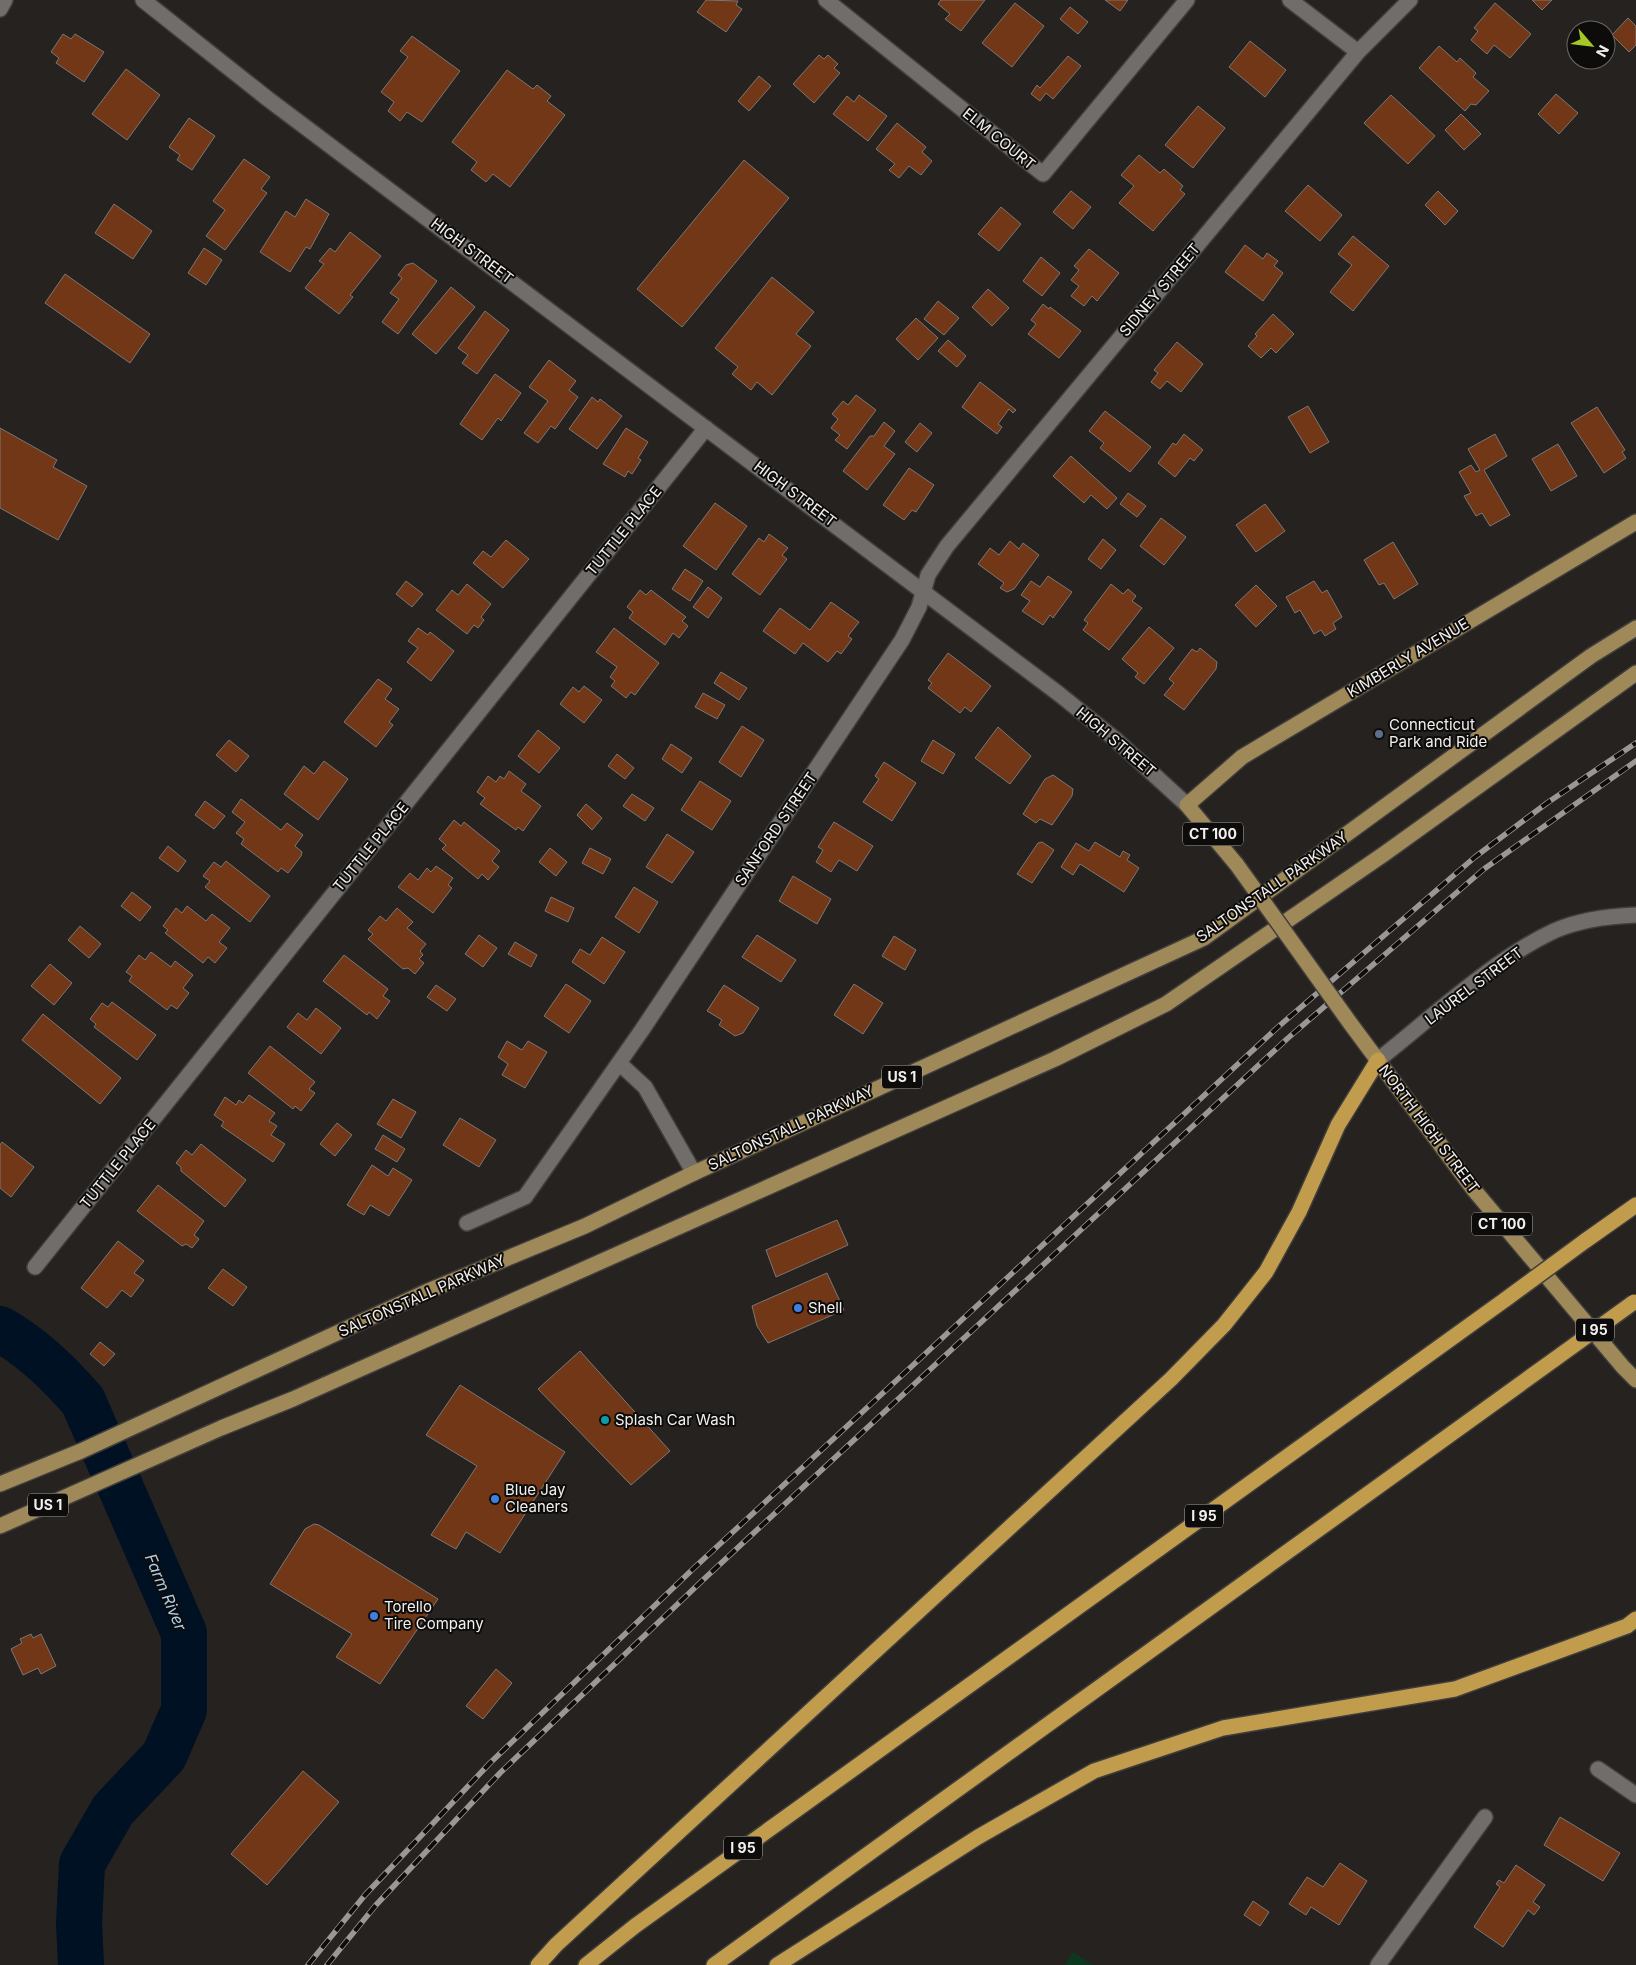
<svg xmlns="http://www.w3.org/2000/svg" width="1636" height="1965" font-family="Inter,sans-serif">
  <rect width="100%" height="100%" fill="#252220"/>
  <!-- green -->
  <path fill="#0d371e" d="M1073,1952L1093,1965H1065Z"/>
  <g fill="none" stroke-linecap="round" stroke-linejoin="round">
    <!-- river -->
    <path stroke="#001123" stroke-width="46" d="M0,1329C32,1347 59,1373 83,1401L184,1633V1710L164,1756L113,1810L82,1864L79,1923L81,1965"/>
  </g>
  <!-- building -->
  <path fill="#723716" stroke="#7b7775" d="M706,0L738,1L736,5L742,9L726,32L697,12Z
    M941,0H985L961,31L945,19L950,14L938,4Z
    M1105,0H1128L1120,11Z
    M1532,0H1552L1542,10Z
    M1015,3L1044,26L1012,67L982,43Z
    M1495,3L1531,34L1510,58L1494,45L1487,54L1471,40L1478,31L1474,28Z
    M1070,7L1088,22L1078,34L1060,19Z
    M1628,18L1636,26V45L1629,52L1612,35Z
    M63,34L71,39L75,34L104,52L84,82L56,63L59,58L51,52Z
    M412,36L460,71L422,122L407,112L400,121L388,111L394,102L381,92L408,57L400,51Z
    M1250,41L1286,70L1265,97L1229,67Z
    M1439,46L1457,62L1460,58L1476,73L1473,77L1489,91L1476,105L1471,104L1465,111L1419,68Z
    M819,55L824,59L828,55L838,64L834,68L840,73L814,103L793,84Z
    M1068,56L1081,66L1053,99L1046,93L1040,101L1031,94L1037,85L1040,88Z
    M126,69L160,95L127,140L92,114Z
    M507,70L533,89L537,85L551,96L547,101L565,115L510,187L493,174L486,182L471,170L477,162L452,142Z
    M759,76L771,86L749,111L738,101Z
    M1556,94L1578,113L1559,134L1538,114Z
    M859,95L887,116L868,141L833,114L847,96L854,102Z
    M1391,95L1435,136L1408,164L1364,123Z
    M1198,106L1225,128L1193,168L1165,145Z
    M1461,114L1481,134L1464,150L1445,130Z
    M189,118L215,136L192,170L177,160L180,155L169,147Z
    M897,123L926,147L922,152L932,161L921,175L909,166L899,178L889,170L895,164L876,149Z
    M1139,155L1160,173L1164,169L1183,186L1180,190L1185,194L1153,231L1119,203L1134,186L1121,175Z
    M244,159L270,177L261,189L267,193L225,250L206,236L225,210L213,201Z
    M744,160L789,198L682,327L637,289Z
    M1308,185L1342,215L1320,241L1285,211Z
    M1071,191L1091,207L1073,229L1053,212Z
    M1438,191L1458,211L1445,225L1425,205Z
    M306,199L329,214L310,249L306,247L290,272L260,252L286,211L295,217Z
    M114,204L152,231L133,259L95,233Z
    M1001,207L1021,224L999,251L978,234Z
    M350,232L381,256L350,295L353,297L339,314L305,288L324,264L319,261L330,248L335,252Z
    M1353,236L1389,266L1353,311L1330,292L1352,265L1338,254Z
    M1245,245L1263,259L1267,253L1278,261L1274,266L1283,273L1263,301L1225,272Z
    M204,248L222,260L206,285L188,273Z
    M1089,249L1119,273L1097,301L1092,296L1084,306L1071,296L1079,286L1071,280L1079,270L1074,266Z
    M1041,257L1060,273L1042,296L1023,281Z
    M413,263L437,281L398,334L382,322L399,299L390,293L402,278L398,275L406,265Z
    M65,274L150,334L130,363L45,303Z
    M772,277L814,312L796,334L811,346L772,395L757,382L751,390L732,374L738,367L715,348Z
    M451,287L475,307L436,354L412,334Z
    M988,289L1009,308L992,326L972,307Z
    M938,301L959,318L944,335L924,319Z
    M1043,304L1049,309L1050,307L1081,331L1059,358L1028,334L1036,324L1031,320Z
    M485,311L509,330L477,374L462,363L468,355L458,348Z
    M1273,314L1294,334L1276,353L1271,348L1261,358L1248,346L1257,336L1255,334Z
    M916,318L938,338L918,360L896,339Z
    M948,340L966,356L957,367L938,351Z
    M1177,342L1203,364L1181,392L1167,381L1160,389L1151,382L1158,373L1154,370Z
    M549,360L576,381L569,390L578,397L555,429L551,426L538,443L524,433L548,401L529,387Z
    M495,374L521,393L501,421L498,418L482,440L460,424Z
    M980,382L1016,410L1013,413L1009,409L998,424L1002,427L997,434L962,407Z
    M856,395L876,410L847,449L835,440L840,435L831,428L838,419L832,414L843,401L848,405Z
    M592,397L598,402L600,399L622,416L597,449L569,429Z
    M1308,406L1329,442L1310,453L1288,417Z
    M1597,407L1625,450L1622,452L1626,458L1604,473L1571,423Z
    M1105,411L1151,447L1130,472L1100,448L1104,443L1089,431Z
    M884,422L895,431L884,446L895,454L867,490L843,471L870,436H874Z
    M920,423L932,433L917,452L905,442Z
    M0,428L57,460L53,467L87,486L58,540L0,508Z
    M626,428L648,442L638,458L641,460L632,474L628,471L625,477L603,464Z
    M1184,434L1203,450L1194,461L1190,458L1175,477L1158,463L1173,443L1176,445Z
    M1495,434L1507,456L1484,470L1510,515L1490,526L1482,513L1476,516L1464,496L1471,493L1459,472L1471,465L1476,472L1480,470L1468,449Z
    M1558,444L1577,476L1551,491L1532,459Z
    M1071,456L1117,498L1107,509L1091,495L1084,503L1053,476Z
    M909,468L934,485L916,512L912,510L904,520L883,505Z
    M1128,493L1146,506L1137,517L1120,504Z
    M715,503L747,526L716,570L683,546Z
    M1265,504L1285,531L1256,552L1236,525Z
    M1161,518L1186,537L1164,565L1140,546Z
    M769,534L788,548L782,555L787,559L760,595L732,574L759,538L764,542Z
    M1103,539L1116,550L1101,569L1088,559Z
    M506,540L529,559L503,588L473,563L483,551L491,557Z
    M1010,541L1019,549L1023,543L1039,555L1014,589L1007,592L1000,588L1004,583L978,564L990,548L999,555Z
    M1393,542L1418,584L1394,599L1384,583L1379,585L1364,560Z
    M685,569L703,581L690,601L672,589Z
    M1048,576L1072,592L1053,618L1050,615L1043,625L1022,611L1030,601L1021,595L1031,581L1040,587Z
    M406,581L423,594L412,607L396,594Z
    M1314,581L1322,593L1327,590L1342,617L1333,623L1336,629L1325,636L1321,630L1314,634L1300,610L1295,613L1286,597Z
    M467,584L491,604L481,617L484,620L478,628L474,625L467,634L436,610L452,590L458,595Z
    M1111,584L1123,594L1128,589L1136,596L1132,601L1142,608L1109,650L1083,630L1088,623L1084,620Z
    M1256,585L1277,606L1256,627L1235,605Z
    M708,587L722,598L708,618L693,607Z
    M640,590L646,595L651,590L686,617L682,621L688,626L679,638L673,633L665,645L629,618L633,612L627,607Z
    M831,602L859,622L848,636L852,639L841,654L837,651L828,662L803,643L795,654L763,631L780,608L810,630Z
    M1149,627L1174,648L1144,684L1135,677L1138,673L1122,659Z
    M418,628L428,635L430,632L454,651L431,681L407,662L418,648L408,641Z
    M614,628L659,663L635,695L631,692L626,698L611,686L615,681L610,677L617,667L596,652Z
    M1200,648L1217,662L1216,669L1184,710L1164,695L1174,683L1169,679L1192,649L1197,652Z
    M948,653L991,686L971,712L965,707L960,713L928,688L932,683L928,680Z
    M721,672L747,688L739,700L714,683Z
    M378,679L392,689L385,699L399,709L389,722L393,725L376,747L344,722Z
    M584,686L602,700L584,723L560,704L573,687L579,692Z
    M703,693L725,705L717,719L695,707Z
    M742,726L764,740L741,777L719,762Z
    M998,727L1031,756L1010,784L975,758Z
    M538,730L560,748L539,773L518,756Z
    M229,740L249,756L236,772L216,755Z
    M933,740L955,754L943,774L921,761Z
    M671,744L692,758L682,773L662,759Z
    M617,754L634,768L625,779L608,766Z
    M324,761L348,779L318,820L284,794L304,766L314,774Z
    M884,762L916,783L892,821L863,802L879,779L875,776Z
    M509,771L526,784L521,791L541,806L523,831L518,827L516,830L480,804L485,798L477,792L488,776L496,782L500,776L504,779Z
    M1053,775L1073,789L1072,796L1052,825L1040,819L1036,823L1023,814L1045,779Z
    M700,781L731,801L712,830L681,810Z
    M632,794L654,808L645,821L623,806Z
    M241,799L281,830L287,823L303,835L295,846L302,852L301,856L288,873L281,868L278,872L241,844L244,839L236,833L245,822L232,812Z
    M205,801L225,816L214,829L195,815Z
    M586,804L602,818L592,830L577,815Z
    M454,820L461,826L464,822L500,851L492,861L499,867L488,880L482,874L478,879L442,849L446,845L439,839Z
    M834,822L873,846L857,871L839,860L831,872L816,862L823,850L818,847Z
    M667,834L694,852L672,883L646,867Z
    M1042,842L1054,850L1032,883L1017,874L1038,843Z
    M1095,842L1120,857L1123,851L1130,855L1127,860L1139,868L1124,892L1080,864L1073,875L1061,867L1076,843L1089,851Z
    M168,846L186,861L178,872L159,858Z
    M550,848L567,862L556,876L539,862Z
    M590,848L611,859L603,874L582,863Z
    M226,861L270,896L250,922L205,887L210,881L203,876L214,862L221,867Z
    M436,866L453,878L448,885L452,888L433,913L398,887L410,873L418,880L427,868L431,872Z
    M793,876L831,899L817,924L779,901Z
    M634,887L658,902L639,933L615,917Z
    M132,892L151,907L140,921L121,906Z
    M551,897L574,908L568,922L545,911Z
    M187,906L206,921L212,914L230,928L219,942L227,948L215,963L208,957L203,963L165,933L168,930L163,926L176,908L182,913Z
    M397,908L413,922L407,928L426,944L420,951L423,955L419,959L424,963L415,974L408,968L403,969L368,939L373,934L368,930L380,916L386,921Z
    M80,926L101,944L89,958L68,940Z
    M479,935L497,948L483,967L465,954Z
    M757,935L796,960L781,982L742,957Z
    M894,936L916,950L905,970L882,956Z
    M602,937L625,952L604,984L572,962L580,949L590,955Z
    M515,942L537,955L531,967L508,954Z
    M151,952L171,967L175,961L193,975L183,988L189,993L177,1009L171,1005L167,1010L129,981L132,976L126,972L139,955L145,960Z
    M344,955L388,989L383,996L390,1001L377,1019L369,1012L367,1015L323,981Z
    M50,964L72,983L54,1005L31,986Z
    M566,984L591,1001L569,1033L544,1016Z
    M854,984L883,1003L863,1034L834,1015Z
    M436,985L456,999L447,1011L427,997Z
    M724,985L759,1008L743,1033L735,1036L719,1025L722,1020L707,1011Z
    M112,1002L156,1035L137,1060L94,1027L96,1024L90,1019L102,1003L108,1007Z
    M316,1008L341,1028L321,1054L287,1027L298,1013L307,1020Z
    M43,1014L121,1078L100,1104L22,1040Z
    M507,1041L522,1050L528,1041L547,1052L525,1088L502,1075L508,1064L498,1057Z
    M270,1046L315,1082L309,1089L315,1093L301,1111L295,1106L293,1109L248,1073Z
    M249,1095L275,1113L269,1121L277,1126L271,1135L285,1144L273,1162L221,1126L224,1122L214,1115L225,1097L236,1105L239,1100L243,1103Z
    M393,1099L416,1112L401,1138L377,1124Z
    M460,1118L496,1140L479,1167L443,1145Z
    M337,1123L352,1135L335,1156L320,1144Z
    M383,1135L405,1149L397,1162L375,1149Z
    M2,1142L34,1167L11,1197L0,1188V1145Z
    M201,1144L246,1180L225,1207L181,1171V1167L176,1163L186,1150L192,1155Z
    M372,1165L388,1176L393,1168L412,1180L389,1216L370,1205L364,1215L347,1205Z
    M158,1185L204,1221L194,1235L199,1239L192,1248L186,1244L182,1246L137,1211Z
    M837,1220L848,1245L776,1277L766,1250Z
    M118,1241L144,1261L134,1273L144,1280L131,1297L122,1290L107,1308L81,1288Z
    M223,1269L247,1287L233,1306L208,1288Z
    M827,1273L844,1310L768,1343L757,1326L752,1306Z
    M100,1342L115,1354L104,1366L90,1354Z
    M580,1351L670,1451L631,1485L538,1389Z
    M460,1385L565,1452L500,1553L466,1532L456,1549L431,1535L477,1466L426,1435Z
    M314,1524L319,1525L438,1599L380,1684L336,1657L352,1634L270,1584L305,1529Z
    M31,1634L33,1638L41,1634L56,1666L41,1674L38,1668L23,1675L11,1649L22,1643L20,1639Z
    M496,1669L512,1683L483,1719L466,1706Z
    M303,1771L339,1802L267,1885L231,1854Z
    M1560,1817L1620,1853L1603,1881L1544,1845Z
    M1340,1863L1367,1881L1339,1925L1311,1907L1306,1915L1289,1904L1307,1877L1323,1887Z
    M1516,1865L1545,1885L1533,1902L1540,1907L1534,1915L1528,1910L1503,1947L1474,1927L1500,1887L1496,1884L1499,1880L1504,1883Z
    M1253,1901L1269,1912L1260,1926L1244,1915Z"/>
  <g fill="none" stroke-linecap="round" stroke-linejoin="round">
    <!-- minor casing -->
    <g stroke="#403e3c" stroke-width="18">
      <path id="minor" d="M826,0L1043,174L1187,0
        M1290,0L1358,52
        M619,1063L645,1087L694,1173
        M467,1223L525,1197L642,1030L902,640L919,607L928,575L947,546L1358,52L1410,0
        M35,1267L706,428
        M1598,1769L1636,1795
        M1378,1965L1485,1817"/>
    </g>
    <!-- tertiary casing -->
    <g stroke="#403e3c" stroke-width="18">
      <path id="tertiary" d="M1378,1060C1430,1019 1494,959 1554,931C1579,920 1609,916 1636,915"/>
    </g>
    <!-- secondary casing -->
    <g stroke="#403e3c" stroke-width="18">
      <path id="secondary" d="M143,0L268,99L1059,694L1115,739L1187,805
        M0,9L5,0"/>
    </g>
    <!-- primary casing -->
    <g stroke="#403e3c" stroke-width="18">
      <path id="primary" d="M1237,865L1187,805L1242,757L1636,522
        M1350,1023L1474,1190L1623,1367L1636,1380
        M0,1484L81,1451L428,1291L585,1226L694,1173L1204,938L1591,656L1636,628
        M0,1526L221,1428L293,1399L1055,1059L1166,1004L1384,854L1636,673"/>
    </g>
    <!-- motorway casing -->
    <g stroke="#403e3c" stroke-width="18">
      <path id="motorway" d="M1585,1241L1636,1205
        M538,1965L556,1945L1171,1379L1224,1325L1266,1272L1299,1212L1338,1125L1378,1060
        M586,1965L635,1926L1506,1299
        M714,1965L1555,1359
        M777,1965L978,1837L1094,1771L1223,1728L1455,1689L1627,1626L1636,1619"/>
    </g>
    <!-- minor -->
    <use href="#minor" stroke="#706d6a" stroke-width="15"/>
    <!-- tertiary -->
    <use href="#tertiary" stroke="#706d6a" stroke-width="15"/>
    <!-- secondary -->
    <use href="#secondary" stroke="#706d6a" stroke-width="15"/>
    <!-- primary -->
    <use href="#primary" stroke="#a08958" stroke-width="15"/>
    <!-- motorway -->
    <use href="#motorway" stroke="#c09c4c" stroke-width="15"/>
    <!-- rail casing -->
    <g stroke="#9a9796" stroke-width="5.5">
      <path id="rail" d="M308,1965L365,1895L490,1763L694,1568L1278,1027L1475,857L1547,803L1636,743
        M327,1965L376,1905L500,1773L704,1579L1288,1038L1484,869L1636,761"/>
    </g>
    <!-- rail -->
    <use href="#rail" stroke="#0d0c0b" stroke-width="4" stroke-dasharray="11" stroke-linecap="butt"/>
    <!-- primary-bridge casing -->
    <g stroke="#403e3c" stroke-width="18" stroke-linecap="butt">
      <path id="primary-bridge" d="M1237,865L1350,1023"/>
    </g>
    <!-- motorway-bridge casing -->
    <g stroke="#403e3c" stroke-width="18" stroke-linecap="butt">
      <path id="motorway-bridge" d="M1506,1299L1585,1241
        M1555,1359L1634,1302"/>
    </g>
    <!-- primary-bridge -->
    <use href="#primary-bridge" stroke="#a08958" stroke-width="15"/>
    <!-- motorway-bridge -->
    <use href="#motorway-bridge" stroke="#c09c4c" stroke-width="15"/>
  </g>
  <!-- markers -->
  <circle fill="#5c6f8a" stroke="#0d0c0b" stroke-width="2" cx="1379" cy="734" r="5"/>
  <g fill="#3f7fe0" stroke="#0d0c0b" stroke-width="2">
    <circle cx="798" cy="1308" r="5"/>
    <circle cx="495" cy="1499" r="5"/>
    <circle cx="374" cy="1616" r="5"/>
  </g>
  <circle fill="#0f9aa8" stroke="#0d0c0b" stroke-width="2" cx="605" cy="1420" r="5"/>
  <g text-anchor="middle" stroke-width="4" stroke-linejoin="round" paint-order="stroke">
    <!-- shield labels -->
    <g fill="#0d0c0b" stroke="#adacab" stroke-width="1">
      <rect x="1183" y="822.5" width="60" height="23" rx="4"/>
      <rect x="882" y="1065.5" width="40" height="23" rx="4"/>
      <rect x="1472" y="1212.5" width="60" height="23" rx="4"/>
      <rect x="1576" y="1318.5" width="38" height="23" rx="4"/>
      <rect x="28" y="1493.5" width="40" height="23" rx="4"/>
      <rect x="1185" y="1504.5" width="38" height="23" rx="4"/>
      <rect x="724" y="1836.5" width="38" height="23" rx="4"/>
    </g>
    <g font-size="14" font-weight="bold" fill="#f2f0ef">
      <text x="1213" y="839">CT 100</text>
      <text x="902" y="1082">US 1</text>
      <text x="1502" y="1229">CT 100</text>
      <text x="1595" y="1335">I 95</text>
      <text x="48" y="1510">US 1</text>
      <text x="1204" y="1521">I 95</text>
      <text x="743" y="1853">I 95</text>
    </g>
    <!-- street labels -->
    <g font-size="15" fill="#f2f0ef" stroke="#0d0c0b">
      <text transform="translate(999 139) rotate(39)" y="5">ELM COURT</text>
      <text transform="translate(472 251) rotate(37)" y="5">HIGH STREET</text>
      <text transform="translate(1160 290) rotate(-50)" y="5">SIDNEY STREET</text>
      <text transform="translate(795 494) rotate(37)" y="5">HIGH STREET</text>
      <text transform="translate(624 531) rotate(-51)" y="5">TUTTLE PLACE</text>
      <text transform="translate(1408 658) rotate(-31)" y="5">KIMBERLY AVENUE</text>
      <text transform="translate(1116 742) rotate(40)" y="5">HIGH STREET</text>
      <text transform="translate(776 829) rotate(-56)" y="5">SANFORD STREET</text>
      <text transform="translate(371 847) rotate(-51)" y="5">TUTTLE PLACE</text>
      <text transform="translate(1272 887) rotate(-35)" y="5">SALTONSTALL PARKWAY</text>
      <text transform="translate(1474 986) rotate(-37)" y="5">LAUREL STREET</text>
      <text transform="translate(791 1128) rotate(-25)" y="5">SALTONSTALL PARKWAY</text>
      <text transform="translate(1429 1129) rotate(53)" y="5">NORTH HIGH STREET</text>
      <text transform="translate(118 1164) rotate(-51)" y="5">TUTTLE PLACE</text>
      <text transform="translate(422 1296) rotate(-24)" y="5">SALTONSTALL PARKWAY</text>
    </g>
    <!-- poi labels -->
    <g font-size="15" fill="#f2f0ef" stroke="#0d0c0b" text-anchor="start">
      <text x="1389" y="730">Connecticut<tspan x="1389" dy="17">Park and Ride</tspan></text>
      <text x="808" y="1313">Shell</text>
      <text x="615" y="1425">Splash Car Wash</text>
      <text x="505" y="1495">Blue Jay<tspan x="505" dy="17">Cleaners</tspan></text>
      <text x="384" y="1612">Torello<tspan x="384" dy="17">Tire Company</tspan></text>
    </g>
    <!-- water labels -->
    <g font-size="16" font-style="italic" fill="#aacdee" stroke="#0d0c0b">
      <text transform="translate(166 1592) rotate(67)" y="6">Farm River</text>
    </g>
  </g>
  <!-- north arrow -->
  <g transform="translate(1591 45) rotate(118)"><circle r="24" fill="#0d0c0b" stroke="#696766"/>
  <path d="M0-4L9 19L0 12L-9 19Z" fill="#a4c824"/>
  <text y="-8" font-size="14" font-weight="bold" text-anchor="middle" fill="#f2f0ef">N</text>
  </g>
</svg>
